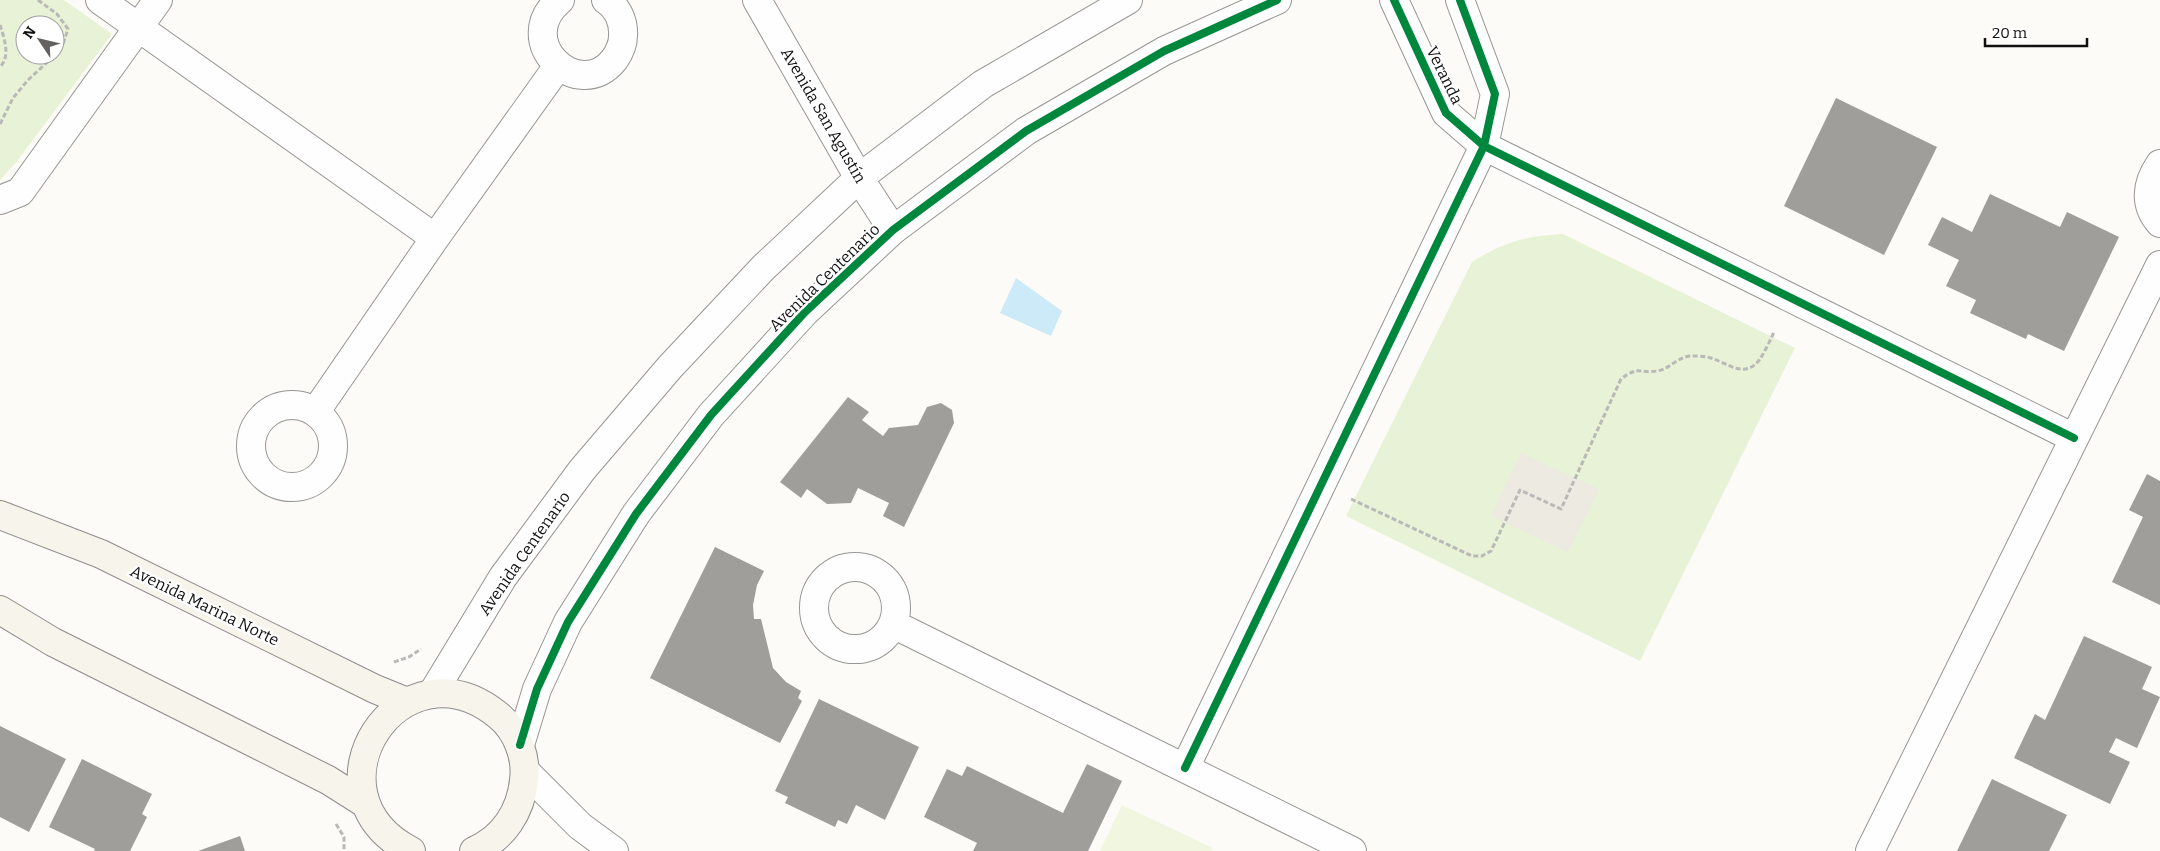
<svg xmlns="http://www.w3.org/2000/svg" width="2160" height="851" font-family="Bitter,serif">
  <rect width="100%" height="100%" fill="#fcfbf7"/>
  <!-- green -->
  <path fill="#e7f2d6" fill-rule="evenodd" d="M0,0H64L112,34L18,160L0,180ZM25,25H55V55H25Z
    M1563,234L1795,348L1640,661L1346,516L1472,262C1504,242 1525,236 1563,234Z"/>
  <!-- pitch -->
  <path fill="#f0f6e0" d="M1122,805L1213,848L1211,851H1100Z"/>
  <!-- plaza -->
  <path fill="#edeae2" d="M1521,453L1599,489L1568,552L1491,516Z"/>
  <!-- water -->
  <path fill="#cceaf8" d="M1016,278L1062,311L1051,336L1000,313Z"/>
  <!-- building -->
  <path fill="#a09e9b" d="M1836,98L1937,147L1884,255L1784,206Z
    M1990,194L2060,227L2067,212L2119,237L2064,351L2028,334L2026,339L1970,313L1976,300L1946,286L1959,260L1928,245L1942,217L1972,232Z
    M848,397L869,412L862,420L883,436L889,428L918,425L927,407L941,403L952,410L954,423L904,527L883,516L889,503L858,488L851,503L827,504L807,489L801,498L780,482Z
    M2147,474L2160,481V605L2112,582L2143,517L2129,510Z
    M715,547L764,571L757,585L753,605L754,619H761L773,668L786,682L801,691L798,698L802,701L780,743L650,678Z
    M2084,636L2152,667L2142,689L2160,697L2137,748L2116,738L2109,752L2130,762L2110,804L2014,758L2035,714L2045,720Z
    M819,699L919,747L885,820L856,805L847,824L838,820L835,827L785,803L788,797L775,791Z
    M0,726L66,759L29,832L0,817Z
    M82,759L152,794L142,814L147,817L130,851H94L95,849L49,827Z
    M1087,764L1122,781L1088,851H973L977,843L924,817L947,769L962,776L967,766L1063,813Z
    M1992,779L2067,815L2049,851H1957Z
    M240,836L245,851H198Z"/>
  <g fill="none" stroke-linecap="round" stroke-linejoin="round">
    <!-- minor casing -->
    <g stroke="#969694" stroke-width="30">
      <path id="minor" d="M100,0L435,238
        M560,0C511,41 578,104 614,60C619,53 623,45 623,36C624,22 618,8 606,0
        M757,0L859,178L893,230
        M1394,0L1446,113L1484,146L2074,438
        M2160,164C2146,184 2144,205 2160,223
        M0,200L20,192L158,0
        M251 446a41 41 0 1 1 82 0a41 41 0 1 1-82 0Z
        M316,411L435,238L558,66
        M814 608a41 41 0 1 1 82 0a41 41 0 1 1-82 0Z
        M893,624L1352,851
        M1185,768L1484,146L1495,94L1460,0
        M1870,851L2160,265"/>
    </g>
    <!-- tertiary casing -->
    <g stroke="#969694" stroke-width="30">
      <path id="tertiary" d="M432,694L503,577L582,470L670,367L763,268L859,178L983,84L1128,0
        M520,745L537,689L568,622L636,514L711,415L805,312L893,230L1026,131L1164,51L1277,0
        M525,771L580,826L614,851"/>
    </g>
    <!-- secondary casing -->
    <g stroke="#8d8c8b" stroke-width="30">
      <path id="secondary" d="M0,515L101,554L375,689L407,702
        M0,610L53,642L328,780L366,804
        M411,851C298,793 401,635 499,716C517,731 527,757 524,780C521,811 504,838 474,851"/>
    </g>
    <!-- path -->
    <path stroke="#b9b9b8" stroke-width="3" stroke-dasharray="5 2.5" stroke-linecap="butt" d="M38,0L57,14L68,29L63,44L55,55
      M0,25C4,38 11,56 0,67
      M0,124L13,98L28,80L55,55
      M1351,499L1472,556H1482L1491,551L1520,490L1561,509L1621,379C1639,365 1639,374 1657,371C1670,369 1678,356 1692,356C1698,356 1705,356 1711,358C1728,363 1745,380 1760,359C1765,351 1770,341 1774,332
      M394,662L409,657L421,649
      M336,824L344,837V851"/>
    <!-- minor -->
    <use href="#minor" stroke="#fffefe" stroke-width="28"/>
    <!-- tertiary -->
    <use href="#tertiary" stroke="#fffefe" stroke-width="28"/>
    <!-- secondary -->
    <use href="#secondary" stroke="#f6f4eb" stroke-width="28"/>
    <!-- cycleway casing -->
    <g stroke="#fff" stroke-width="11">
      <path id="cycleway" d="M1394,0L1446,113L1484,146L2074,438
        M520,745L537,689L568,622L636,514L711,415L805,312L893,230L1026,131L1164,51L1277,0
        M1185,768L1484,146L1495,94L1460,0"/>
    </g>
    <!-- cycleway -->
    <use href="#cycleway" stroke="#00873e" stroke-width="8"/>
  </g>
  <g text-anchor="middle" stroke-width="5" stroke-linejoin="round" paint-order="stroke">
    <!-- street labels -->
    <g font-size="16" fill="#101010" stroke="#fff">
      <text transform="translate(1445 75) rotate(64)" y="6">Veranda</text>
      <text transform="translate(824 115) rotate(60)" y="6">Avenida San Agustín</text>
      <text transform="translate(824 277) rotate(-44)" y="6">Avenida Centenario</text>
      <text transform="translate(524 553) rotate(-55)" y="6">Avenida Centenario</text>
      <text transform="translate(205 605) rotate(26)" y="6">Avenida Marina Norte</text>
    </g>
  </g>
  <!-- north arrow -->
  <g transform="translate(40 40) rotate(305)"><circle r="24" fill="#ffffff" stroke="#9f9f9f"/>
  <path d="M0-4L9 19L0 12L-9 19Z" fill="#636261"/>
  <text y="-8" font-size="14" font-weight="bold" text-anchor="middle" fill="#101010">N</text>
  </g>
  <!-- scale -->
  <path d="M1985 38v8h102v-8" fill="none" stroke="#101010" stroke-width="2.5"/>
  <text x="1992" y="38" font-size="15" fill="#101010" stroke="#ffffff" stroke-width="4" paint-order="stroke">20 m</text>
</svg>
